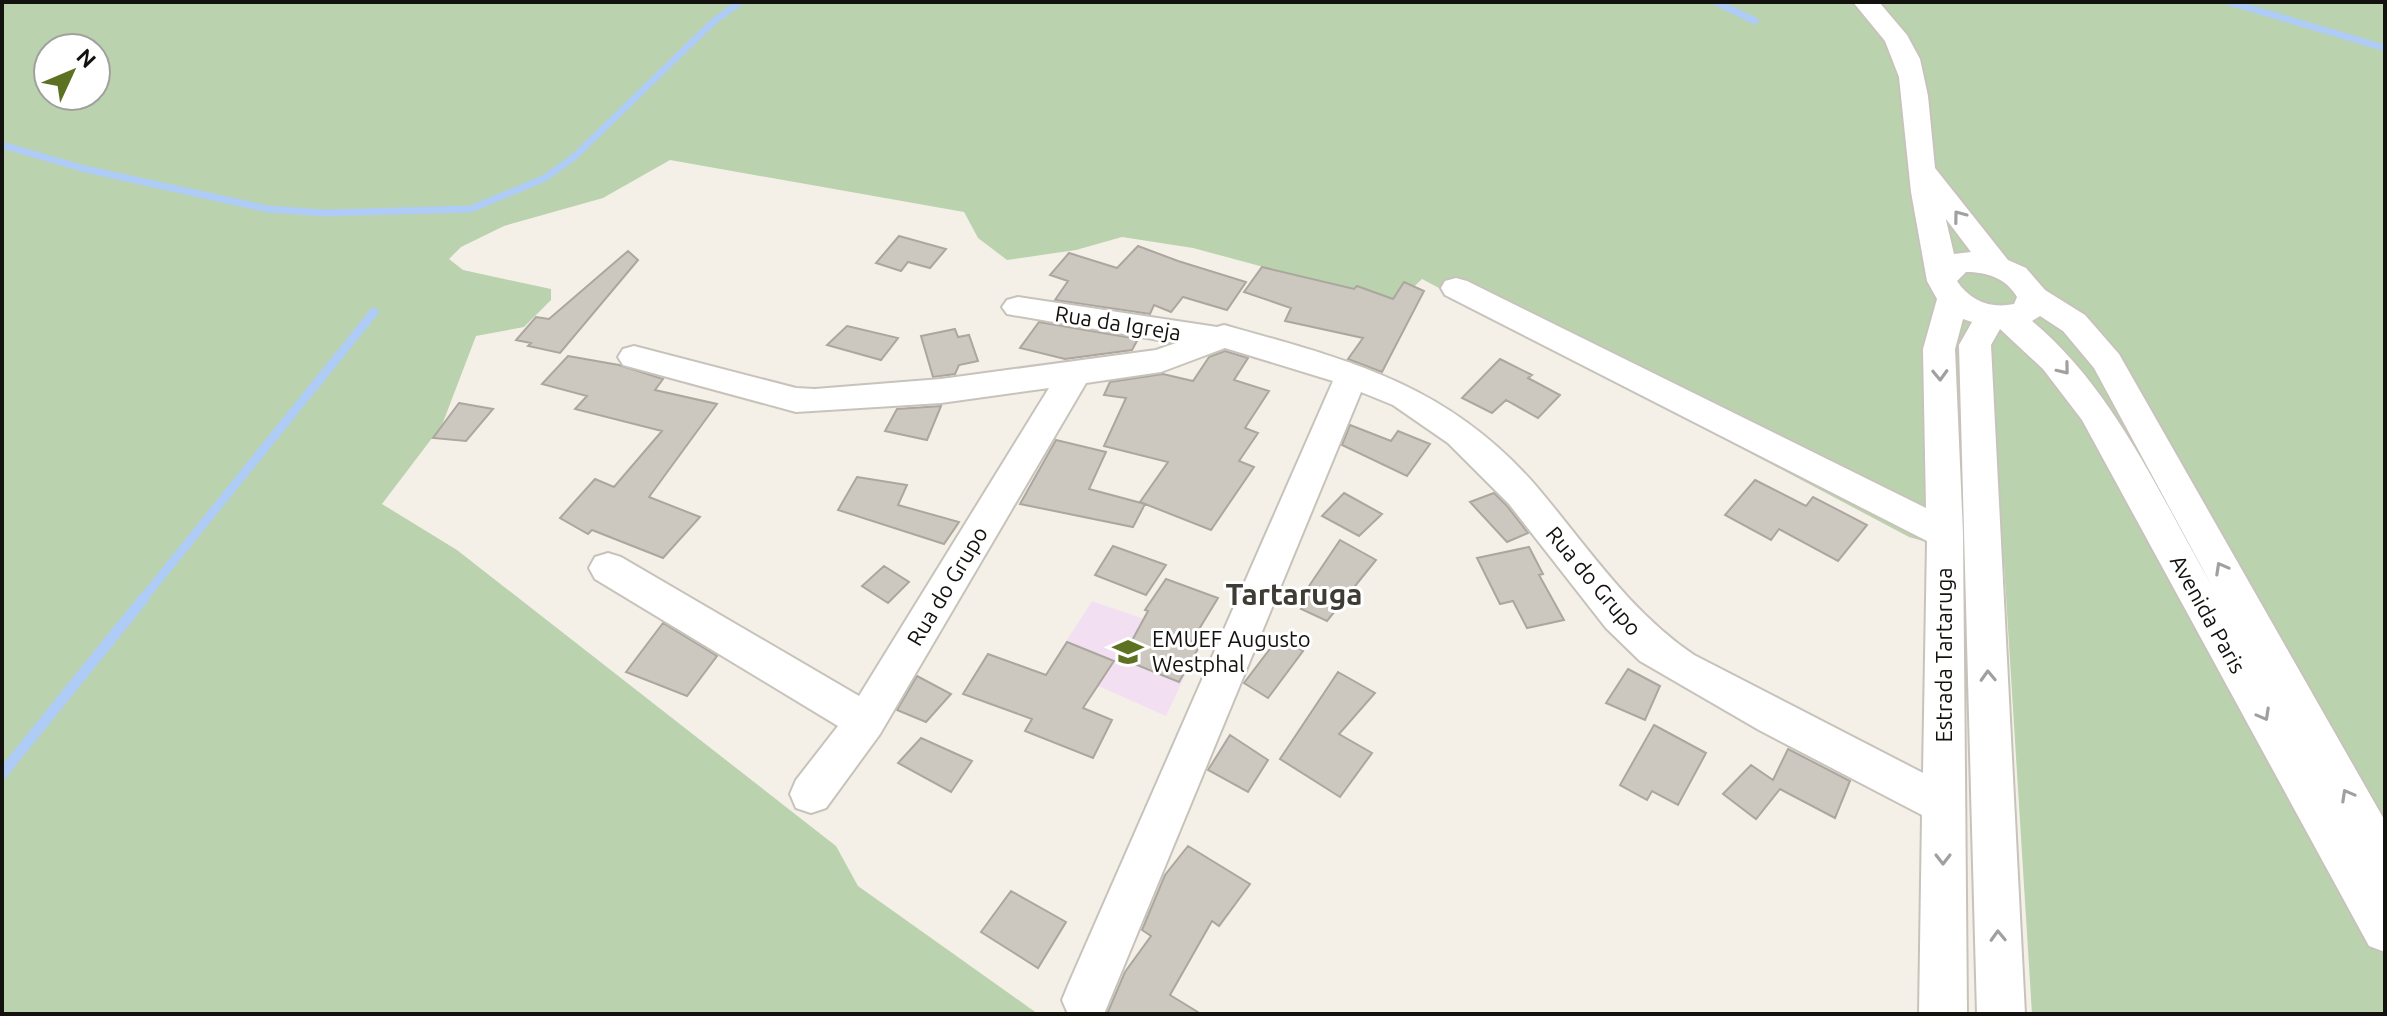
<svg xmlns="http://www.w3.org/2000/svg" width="2387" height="1016" font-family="Ubuntu,sans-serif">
  <rect width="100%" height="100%" fill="#f5f0e7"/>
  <!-- education -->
  <path fill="#f2e0f2" d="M1092,601L1202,639L1166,716L1051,665Z"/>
  <!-- green -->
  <path fill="#bad3ae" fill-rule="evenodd" d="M2,2H2385V1014H2032L2004,564L1909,537L1422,279L1397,303L1193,248L1122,237L1076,250L1007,260L978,238L964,212L670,160L603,198L504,226L461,247L449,259L463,270L551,289V300L524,327L476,336L442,425L382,504L457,550L836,846L858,886L1038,1014H2ZM48,48H96V96H48Z"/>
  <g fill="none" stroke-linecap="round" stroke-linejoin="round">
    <!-- stream-far2 -->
    <path stroke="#aeccf6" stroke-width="7" d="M1716,2L1755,21
      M2229,2L2385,48
      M2,145L85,169L268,209L325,213L471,209L545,178L574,157L713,22L740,2"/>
    <!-- stream-far1 -->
    <path stroke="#aeccf6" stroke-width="9" d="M142,600L374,312"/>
    <!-- stream -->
    <path stroke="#aeccf6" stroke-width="11" d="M2,774L144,598"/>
  </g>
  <!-- building -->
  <path fill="#ccc8c0" stroke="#aba69e" stroke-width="2" d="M899,236L946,249L930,268L908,262L901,271L876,263Z
    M1138,246L1178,261L1246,282L1227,310L1183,297L1171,312L1154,305L1150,314L1055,300L1068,281L1050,275L1069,253L1117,268Z
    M628,251L638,260L560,353L528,346L531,343L516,340L536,317L549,319Z
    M1262,267L1354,289L1357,286L1393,299L1404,282L1424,291L1382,372L1348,359L1363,338L1285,321L1291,308L1244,292Z
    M1039,322L1138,339L1132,350L1065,359L1020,348Z
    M847,326L898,338L881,360L827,345Z
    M955,329L958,337L969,335L978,361L959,365L955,374L933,377L921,336Z
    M1225,351L1248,358L1234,380L1269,391L1245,428L1258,433L1239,461L1254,467L1211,530L1140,502L1168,462L1104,446L1126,398L1104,395L1110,382L1163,374L1193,381L1209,357Z
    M568,356L619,365L663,379L655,390L717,404L649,497L700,517L663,558L592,530L588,534L560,518L595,479L614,487L662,431L575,409L587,396L542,384Z
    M1500,359L1532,375L1528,378L1560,395L1538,418L1506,400L1492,413L1462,398Z
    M459,403L493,409L466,441L433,438Z
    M941,406L927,440L885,431L897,409Z
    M1350,425L1391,441L1398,431L1430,444L1407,476L1342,445Z
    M1056,440L1106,452L1089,489L1145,504L1133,527L1020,504Z
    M857,477L907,485L898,505L959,522L944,544L838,510Z
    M1755,480L1806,506L1813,497L1867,525L1838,561L1779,529L1771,540L1725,515Z
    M1344,493L1382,514L1359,536L1322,516Z
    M1494,493L1507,506L1528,533L1507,542L1470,502Z
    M1340,540L1376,560L1327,621L1301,609L1305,604L1299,601Z
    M1113,546L1166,565L1146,595L1095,575Z
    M1529,547L1543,574L1539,575L1564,620L1527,628L1513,601L1500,604L1477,558Z
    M884,566L909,582L888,603L862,586Z
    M1166,579L1218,598L1190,644L1199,647L1179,682L1122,659L1148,611L1145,610Z
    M663,623L717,656L687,696L626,672Z
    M1279,637L1303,651L1268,698L1244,683Z
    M1067,642L1114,661L1083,708L1112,720L1093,758L1025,731L1032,719L963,694L988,654L1046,675Z
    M1628,669L1660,686L1645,720L1606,703Z
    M1338,672L1375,693L1339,734L1372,753L1340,797L1280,759Z
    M917,676L951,694L926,722L897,710Z
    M1654,725L1706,753L1678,805L1652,791L1647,800L1620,785Z
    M1230,735L1268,760L1248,792L1208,770Z
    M921,738L972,761L951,792L898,763Z
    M1788,749L1850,781L1835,818L1780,789L1756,819L1723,794L1751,765L1773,780Z
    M1188,846L1250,884L1219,926L1212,921L1170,995L1201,1014H1107L1125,972L1151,936L1142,930L1165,875Z
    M1011,891L1066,922L1038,968L981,932Z"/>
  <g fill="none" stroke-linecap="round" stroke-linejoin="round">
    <!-- minor casing -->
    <g stroke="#c7c3bb" stroke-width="4">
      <path id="minor" d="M1853,2H1879L1907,35L1920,59L1928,96L1935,168L2008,260L2026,268L2045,290L2085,315L2119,354L2385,821V952L2369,946L2082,420L2043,369L2000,329L1991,345L2025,1014H1977L1959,345L1972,322L1963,319L1955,349L1963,534L1967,1014H1919L1922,815L1759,730L1640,661L1606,628L1509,504L1448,443L1393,405L1361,392L1104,1014H1068L1062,1000L1069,983L1333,381L1225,348L1161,372L1086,383L880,734L826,808L811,813L796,808L790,794L796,780L838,726L595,579L589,568L595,557L608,553L621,557L859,696L1049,388L941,403L796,412L623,365L618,357L623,349L634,346L796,388L815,389L941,379L1156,350L1176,343L1007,314L1002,307L1007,300L1018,297L1217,327L1224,325C1349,360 1448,384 1537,487C1587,546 1629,611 1694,655L1923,773L1927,541L1445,295L1441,288L1445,281L1456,278L1467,281L1926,508L1923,349L1937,299L1927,281L1911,192L1899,77L1885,41ZM1946,220V219L1971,252L1954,254ZM1966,272C1987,272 2006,278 2017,297L2014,304C1991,309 1970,301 1957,281ZM2040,316L2063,331L2094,368L2212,586C2159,494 2114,389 2032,321Z"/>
    </g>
    <!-- minor -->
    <use href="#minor" fill="#fff" fill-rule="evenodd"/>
  </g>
  <!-- one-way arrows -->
  <defs><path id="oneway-chevron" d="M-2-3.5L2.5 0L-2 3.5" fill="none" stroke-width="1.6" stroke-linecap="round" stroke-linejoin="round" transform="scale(2)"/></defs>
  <g stroke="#a1a09f">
    <use href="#oneway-chevron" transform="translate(1959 216) rotate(-127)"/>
    <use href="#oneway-chevron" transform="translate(2064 369) rotate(51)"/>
    <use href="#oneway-chevron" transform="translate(1940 375) rotate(88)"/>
    <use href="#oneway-chevron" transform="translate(2221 568) rotate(-119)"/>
    <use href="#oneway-chevron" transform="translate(1988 676) rotate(-92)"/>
    <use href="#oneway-chevron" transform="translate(2264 715) rotate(61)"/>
    <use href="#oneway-chevron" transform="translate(2347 795) rotate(-119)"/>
    <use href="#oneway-chevron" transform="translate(1943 859) rotate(90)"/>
    <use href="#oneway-chevron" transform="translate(1998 936) rotate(-92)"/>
  </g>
  <!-- icons -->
  <defs>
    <g id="school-bare" transform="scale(2.4)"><path d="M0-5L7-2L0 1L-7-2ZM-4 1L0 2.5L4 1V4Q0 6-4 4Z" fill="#5c7121" stroke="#fff" stroke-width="2.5" paint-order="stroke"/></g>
  </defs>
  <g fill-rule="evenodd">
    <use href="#school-bare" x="1128" y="652"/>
  </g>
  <g text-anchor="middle" stroke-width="6" stroke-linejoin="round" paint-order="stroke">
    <!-- street labels -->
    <g font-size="22" fill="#14120f" stroke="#fff">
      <text transform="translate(1118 323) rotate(9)" y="8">Rua da Igreja</text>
      <text transform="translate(1594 581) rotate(50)" y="8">Rua do Grupo</text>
      <text transform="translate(947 586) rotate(-59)" y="8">Rua do Grupo</text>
      <text transform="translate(2208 614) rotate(61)" y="8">Avenida Paris</text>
      <text transform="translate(1944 655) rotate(-90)" y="8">Estrada Tartaruga</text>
    </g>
    <!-- poi labels -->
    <g font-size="22" fill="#14120f" stroke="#fff" text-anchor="start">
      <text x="1152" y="647">EMUEF Augusto<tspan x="1152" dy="25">Westphal</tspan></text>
    </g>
    <!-- district labels -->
    <g font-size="30" font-weight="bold" fill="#3f3c35" stroke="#fff">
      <text x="1294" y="605">Tartaruga</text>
    </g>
  </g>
  <!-- border -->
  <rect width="2387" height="1016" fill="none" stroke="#14120f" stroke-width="8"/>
  <!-- north arrow -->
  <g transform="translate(72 72) rotate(46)"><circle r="38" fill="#ffffff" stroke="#a1a09f" stroke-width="2"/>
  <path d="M0-6L14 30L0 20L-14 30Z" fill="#5c7121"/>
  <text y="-12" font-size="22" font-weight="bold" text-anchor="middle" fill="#14120f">N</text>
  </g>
</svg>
